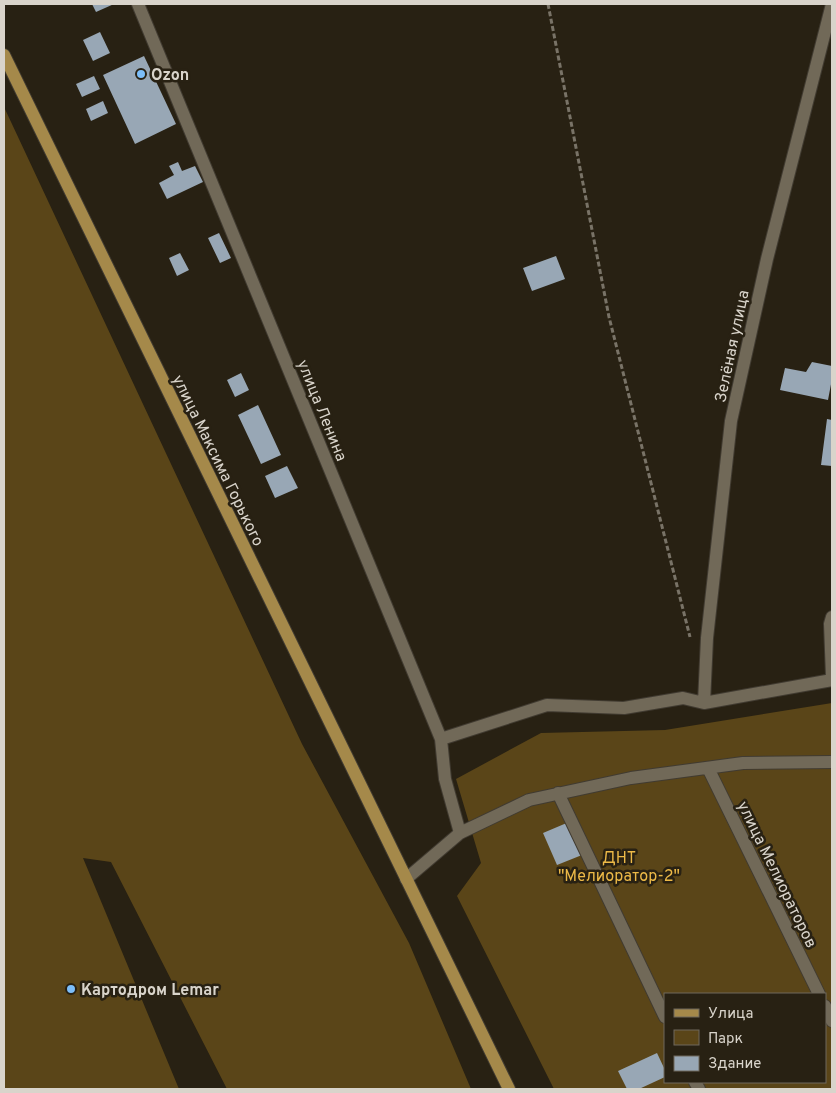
<svg xmlns="http://www.w3.org/2000/svg" width="836" height="1093" font-family="Overpass,sans-serif">
  <rect width="100%" height="100%" fill="#282113"/>
  <!-- green -->
  <path fill="#5a4518" fill-rule="evenodd" d="M4,107L302,744L409,943L471,1089H227L111,862L83,858L179,1089H4Z
    M832,703V1089H554L457,896L481,863L456,779L541,733L665,730ZM665,994H825V1082H665Z"/>
  <!-- building -->
  <path fill="#98a7b5" d="M92,4H114L96,12Z
    M100,32L110,53L93,61L83,40Z
    M144,56L176,124L135,144L103,75Z
    M94,76L100,89L82,97L76,84Z
    M103,101L108,113L91,121L86,109Z
    M178,162L182,171L195,166L203,182L167,199L159,183L174,175L169,166Z
    M219,233L231,258L220,263L208,238Z
    M180,253L189,270L177,276L169,258Z
    M556,256L565,279L532,291L523,268Z
    M812,362L832,366V379L828,400L780,390L785,368L806,372Z
    M241,373L249,390L235,397L227,380Z
    M258,405L281,455L261,464L238,415Z
    M827,419L832,420V466L821,465Z
    M287,466L298,488L275,498L265,476Z
    M569,822L582,855L557,865L543,833Z
    M657,1053L665,1070V1077L639,1089H627L618,1071Z"/>
  <g fill="none" stroke-linecap="round" stroke-linejoin="round">
    <!-- minor casing -->
    <g stroke="#413b31" stroke-width="14">
      <path id="minor" d="M138,4L441,739L445,779L460,833
        M832,617L830,624L832,677
        M704,703L707,638L731,421L767,259L832,4
        M441,739L547,705L624,708L683,698L704,703L832,680
        M708,768L819,994
        M558,793L665,1017
        M406,879L460,833L529,800L631,778L743,763L832,762
        M825,1006L832,1021
        M695,1082L699,1089"/>
    </g>
    <!-- major casing -->
    <g stroke="#413b31" stroke-width="14">
      <path id="major" d="M4,55L509,1089"/>
    </g>
    <!-- path -->
    <path stroke="#797367" stroke-width="3" stroke-dasharray="5 2.5" stroke-linecap="butt" d="M548,4L609,317L690,637"/>
    <!-- minor -->
    <use href="#minor" stroke="#716958" stroke-width="12"/>
    <!-- major -->
    <use href="#major" stroke="#a5894a" stroke-width="12"/>
  </g>
  <!-- markers -->
  <g fill="#7cbef9" stroke="#282113" stroke-width="2">
    <circle cx="141" cy="74" r="5"/>
    <circle cx="71" cy="989" r="5"/>
  </g>
  <g text-anchor="middle" stroke-width="5" stroke-linejoin="round" paint-order="stroke">
    <!-- poi labels -->
    <g font-size="16" font-weight="bold" fill="#d9d4cb" stroke="#282113" text-anchor="start">
      <text x="151" y="80">Ozon</text>
      <text x="81" y="995">Картодром Lemar</text>
    </g>
    <!-- street labels -->
    <g font-size="16" fill="#d9d4cb" stroke="#282113">
      <text transform="translate(731 346) rotate(-78)" y="6">Зелёная улица</text>
      <text transform="translate(323 410) rotate(68)" y="6">улица Ленина</text>
      <text transform="translate(219 460) rotate(64)" y="6">улица Максима Горького</text>
      <text transform="translate(778 874) rotate(64)" y="6">улица Мелиораторов</text>
    </g>
    <!-- park labels -->
    <g font-size="16" fill="#ecb947" stroke="#282113">
      <text x="619" y="863">ДНТ<tspan x="619" dy="18">"Мелиоратор-2"</tspan></text>
    </g>
  </g>
  <!-- border -->
  <rect width="836" height="1093" fill="none" stroke="#d9d4cb" stroke-width="10"/>
  <!-- legend -->
  <rect x="664" y="993" width="162" height="90" fill="#282113" stroke="#6f695d"/>
  <rect x="674" y="1009" width="25" height="8" fill="#a5894a" stroke="#6f695d"/>
  <text x="708" y="1018" font-size="15" fill="#d9d4cb">Улица</text>
  <rect x="674" y="1030" width="25" height="15" fill="#5a4518" stroke="#6f695d"/>
  <text x="708" y="1043" font-size="15" fill="#d9d4cb">Парк</text>
  <rect x="674" y="1056" width="25" height="15" fill="#98a7b5" stroke="#6f695d"/>
  <text x="708" y="1068" font-size="15" fill="#d9d4cb">Здание</text>
</svg>
